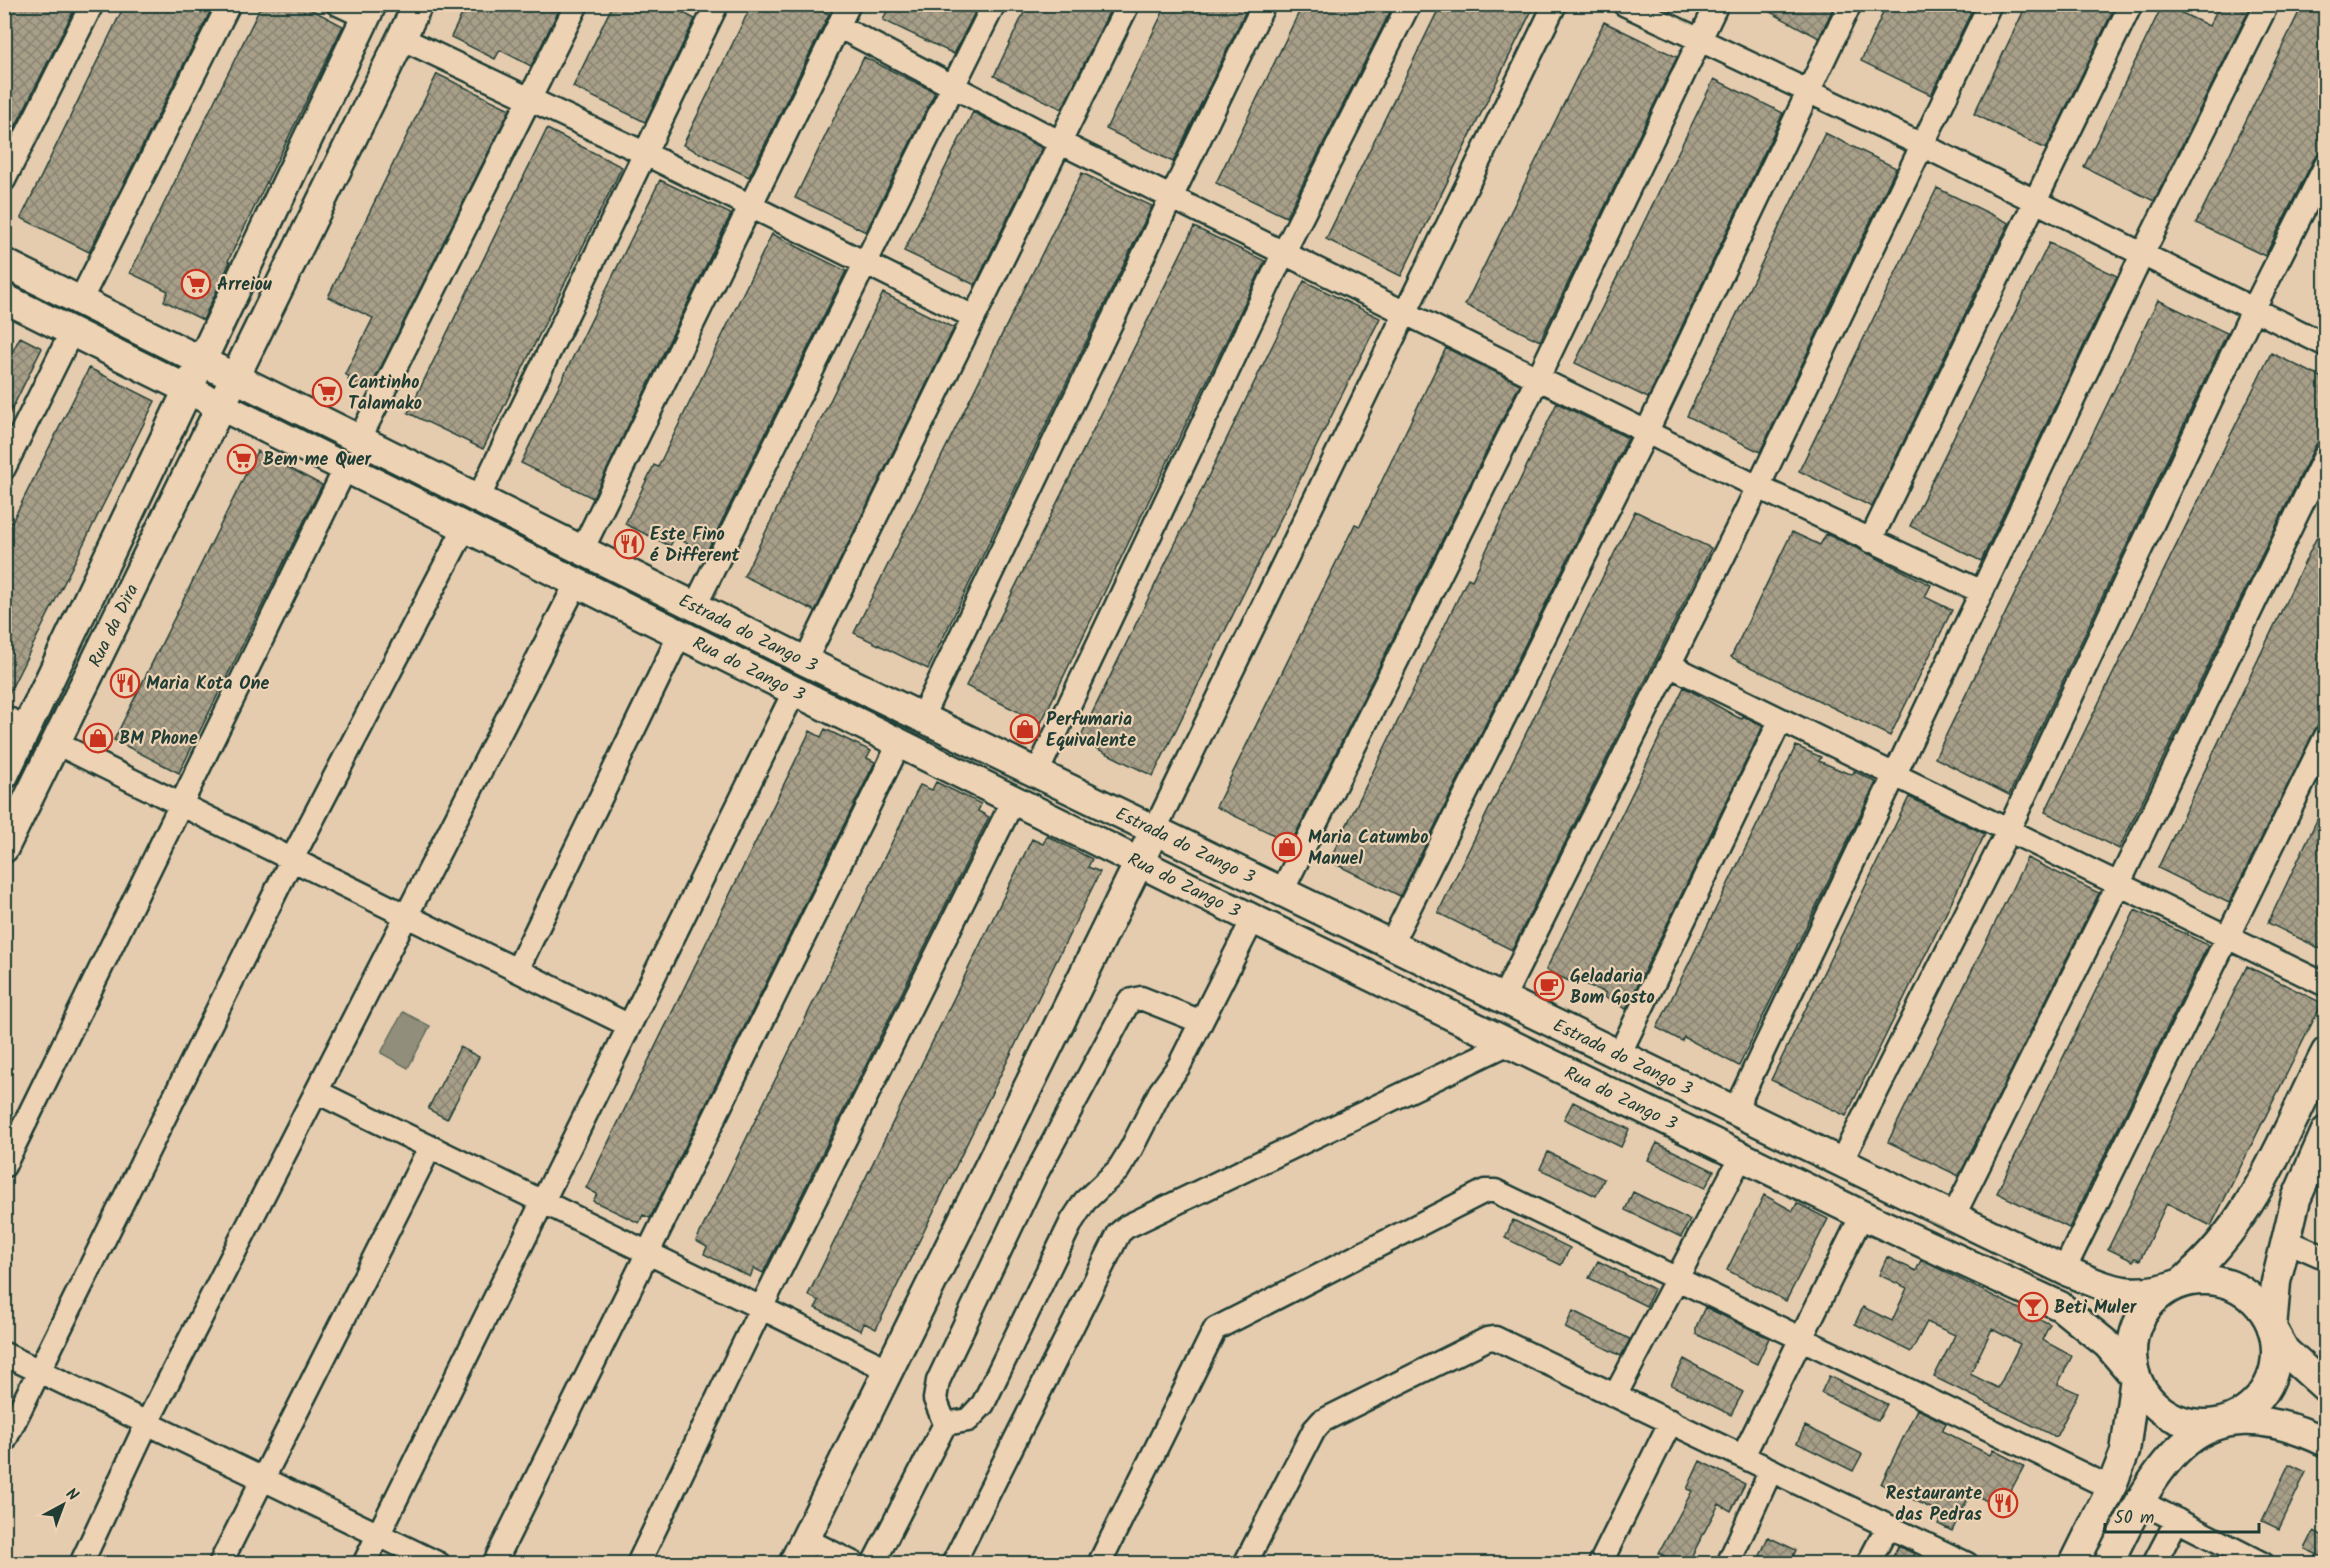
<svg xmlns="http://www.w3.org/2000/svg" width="2330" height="1568" font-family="Kalam,sans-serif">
  <defs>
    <pattern id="building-cross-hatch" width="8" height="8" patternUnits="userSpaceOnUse" patternTransform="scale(1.5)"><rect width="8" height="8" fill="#a89f89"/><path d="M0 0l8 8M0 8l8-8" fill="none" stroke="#888371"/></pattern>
  </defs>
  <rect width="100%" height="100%" fill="#e5ccaf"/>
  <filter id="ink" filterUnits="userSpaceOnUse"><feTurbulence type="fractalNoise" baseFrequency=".0167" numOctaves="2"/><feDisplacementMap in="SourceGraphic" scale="12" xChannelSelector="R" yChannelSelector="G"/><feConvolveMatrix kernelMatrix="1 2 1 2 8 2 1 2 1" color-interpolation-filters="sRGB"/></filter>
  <g filter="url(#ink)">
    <!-- water -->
    <path fill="#918f7b" stroke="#636e5f" stroke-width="1.5" d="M403,1012L430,1026L408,1068L381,1053Z"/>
    <!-- building -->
    <path fill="url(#building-cross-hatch)" stroke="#1f3d34" stroke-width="1.5" fill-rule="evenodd" d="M4,4H77L4,149Z
      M125,4H214L89,252L21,218Z
      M262,4H301L343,26L228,261L230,262L203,320L164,301L168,291L130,273Z
      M467,4H562L531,66L500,50L495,59L451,37Z
      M613,4H667L695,19L645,122L573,87Z
      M752,4H803L812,9L814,6L829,14L749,177L683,145Z
      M890,4H961L975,12L954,54L883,20Z
      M1028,4L1112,6L1062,109L994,76Z
      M1167,4H1249L1173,162L1106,129Z
      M1303,4H1394L1286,217L1216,183Z
      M1441,4H1535L1401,276L1326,239Z
      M1755,4H1835L1819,38Z
      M1887,4H1975L1931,95L1861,61Z
      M2027,4H2116L2046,149L1974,114Z
      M2163,4L2209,26L2220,4H2252L2154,201L2084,167Z
      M2303,4H2316L2325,9V150L2314,159L2265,256L2196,223Z
      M1604,22L1677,57L1540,341L1465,305Z
      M864,57L935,92L866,232L795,198Z
      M437,74L510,109L369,391L348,380L350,377L345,374L373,318L328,297Z
      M1714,79L1783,113L1648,398L1575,363Z
      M973,112L1042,148L975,285L904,251Z
      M547,129L622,167L483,449L408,413Z
      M1825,133L1896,168L1760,452L1687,416Z
      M1082,173L1152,206L928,669L854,633Z
      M660,180L731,214L593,498L521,463Z
      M1937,188L2009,223L1872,507L1799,471Z
      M1194,227L1265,261L1041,723L966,686Z
      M772,234L846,271L706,553L675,537L670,546L625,524L654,465L658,467Z
      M2049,243L2117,276L1981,561L1910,526Z
      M1304,281L1380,318L1153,776L1079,740Z
      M883,293L954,328L815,611L744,576Z
      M2158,300L2227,333L2009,795L1935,758Z
      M20,337L42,348L4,425V368Z
      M1446,348L1520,384L1291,843L1216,807L1355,524L1360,526Z
      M2271,353L2325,379V432L2314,448L2119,849L2045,812Z
      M89,368L155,401L4,703V538Z
      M1557,403L1628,438L1400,896L1329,861L1468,578L1472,580Z
      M257,451L322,485L179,773L114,740Z
      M1635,511L1711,548L1512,950L1438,913Z
      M2325,520V710L2229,903L2158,868Z
      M1792,532L1820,545L1826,534L1869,554L1931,585L1925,597L1952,610L1890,736L1731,657Z
      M1684,687L1737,717L1742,719L1743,716L1763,726L1626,1009L1604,997L1606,993L1573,979L1571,982L1546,970Z
      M825,729L871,751L867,758L875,762L650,1218L643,1215L639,1223L593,1201L597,1194L586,1188L810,731L821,737Z
      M1796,746L1821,757L1819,761L1847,773L1853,774L1854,771L1876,782L1739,1066L1684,1037L1682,1041L1657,1028Z
      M936,782L981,804L978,811L989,817L763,1273L754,1268L750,1277L704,1254L707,1247L696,1241L920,785L932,790Z
      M1909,797L1985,834L1846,1116L1771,1080Z
      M2325,803V951L2268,923Z
      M1047,836L1092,859L1088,867L1100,872L876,1329L864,1323L861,1331L815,1308L819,1301L808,1295L1032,839L1043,844Z
      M2027,858L2099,893L1959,1176L1888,1142Z
      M2135,910L2208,945L2069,1228L1997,1193Z
      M2247,966L2322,1003L2211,1226L2167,1203L2140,1260L2135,1258L2133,1261L2108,1249Z
      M460,1047L479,1057L447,1119L428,1109Z
      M1573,1102L1629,1129L1621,1147L1564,1119Z
      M1657,1143L1714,1171L1705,1188L1648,1160Z
      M1548,1152L1604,1179L1596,1196L1540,1169Z
      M1633,1192L1690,1220L1681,1237L1625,1210Z
      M1764,1195L1793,1211L1797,1203L1828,1219L1786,1301L1727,1270Z
      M1513,1220L1570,1248L1561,1265L1505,1238Z
      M1887,1257L1916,1271L1921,1260L2050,1324L2042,1340L2072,1356L2058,1384L2078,1393L2056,1437L1934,1377L1955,1335L1927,1322L1911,1352L1855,1324L1863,1307L1892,1321L1907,1288L1879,1275ZM1992,1329L2020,1344L1998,1388L1970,1374Z
      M1598,1261L1654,1289L1646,1306L1589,1278Z
      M1705,1307L1769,1338L1757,1364L1696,1334V1327Z
      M1573,1311L1630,1339L1621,1356L1565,1328Z
      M1684,1359L1743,1392L1731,1415L1671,1385Z
      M1829,1376L1887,1404L1878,1421L1821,1393Z
      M1917,1409L1946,1423L1942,1431L1990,1455L1993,1450L2024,1466L2001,1509L1971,1492L1952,1531L1938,1524L1943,1514L1881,1484Z
      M1805,1426L1862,1454L1853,1471L1797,1443Z
      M1700,1461L1745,1484L1731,1511L1719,1504L1688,1563H1678L1659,1553L1692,1491L1687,1489Z
      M2289,1464L2306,1472L2279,1529L2262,1521Z
      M2314,1531L2325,1537V1558L2305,1549Z
      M1768,1537L1796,1550L1790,1563H1757Z
      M1898,1546L1915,1554L1911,1563H1890Z"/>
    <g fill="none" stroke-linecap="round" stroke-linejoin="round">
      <!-- minor casing -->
      <g stroke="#1f3d34" stroke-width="27">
        <path id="minor" d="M338,4L366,17
          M1624,4L1924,146L2326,345
          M838,26L1061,143L1758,487L1982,592
          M401,38L646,154L974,317
          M4,180L92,4
          M81,299L229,4
          M360,438L577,4
          M4,468L72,331
          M479,497L717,4
          M1870,541L2131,4
          M582,550L849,4
          M695,606L994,4
          M805,661L1128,4
          M1669,665L2326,985
          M4,717L27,728
          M922,717L1264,4
          M56,743L628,1025
          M1037,773L1284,252L1409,4
          M1155,829L1555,4
          M1282,891L1538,378L1717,4
          M1391,944L1647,431L1850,4
          M517,970L680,634
          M1503,998L1758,487L1990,4
          M1619,1055L1780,721
          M317,1092L889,1370
          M1735,1110L2142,255L2267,4
          M1841,1162L2009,829L2253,310L2326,165
          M4,1166L346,467
          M1954,1215L2119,883L2326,454
          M2285,1240L2326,1258
          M2064,1270L2326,736
          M4,1354L439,1564
          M1616,1394L1742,1155
          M945,1424L968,1420L983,1404L1072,1221L1085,1201L1118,1170L1131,1149L1160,1092L1179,1066L1253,919
          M4,1442L292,859L465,527
          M1743,1456L1862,1215
          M2139,1501L2263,1564
          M805,1539L855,1564
          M81,1564L147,1423L577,582
          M220,1564L430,1147
          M364,1564L794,692
          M494,1564L899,744
          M638,1564L761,1308L1014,799
          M873,1564L945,1424L935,1399L938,1381L1036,1174L1129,1001L1141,998L1199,1021
          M953,1564L1119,1233L1126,1227L1509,1043
          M1099,1564L1215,1329L1485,1191H1495L2111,1488
          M1245,1564L1314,1430L1322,1421L1487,1339L1495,1338L1967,1564
          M1600,1564L1671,1421
          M1728,1564L1771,1470
          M1868,1564L1888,1526
          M2154,1564L2177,1520"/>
      </g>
      <!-- tertiary casing -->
      <g stroke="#1f3d34" stroke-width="33">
        <g id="tertiary">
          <path id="s1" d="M4,263L805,661L2064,1270C2107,1288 2130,1301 2178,1284C2184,1282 2190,1275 2195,1270C2257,1213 2288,1126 2326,1052"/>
          <path id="s2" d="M4,298L1253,919L1862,1215L2060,1306L2108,1345L2135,1377L2125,1452L2108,1495L2074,1564"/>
          <path d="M4,775L372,4"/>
          <path id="s3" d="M4,848L418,4"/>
          <path d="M2326,1131L2296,1199L2276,1282L2272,1328L2285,1351L2326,1388"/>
          <circle cx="2204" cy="1352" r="72"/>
          <path d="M793,1564L1148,844"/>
          <path d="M2108,1564C2158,1461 2197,1381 2326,1442"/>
        </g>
      </g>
      <!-- minor -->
      <use href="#minor" stroke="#edd2b4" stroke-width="22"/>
      <!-- tertiary -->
      <use href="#tertiary" stroke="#edd2b4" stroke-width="28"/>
    </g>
  </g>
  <!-- icons -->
  <defs>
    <g id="supermarket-ring" transform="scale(1.5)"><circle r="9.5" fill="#edd2b4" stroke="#c8321e" stroke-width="1.5"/><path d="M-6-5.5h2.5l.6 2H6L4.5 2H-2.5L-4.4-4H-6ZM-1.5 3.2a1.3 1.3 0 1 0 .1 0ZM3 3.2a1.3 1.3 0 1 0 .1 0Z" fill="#c8321e"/></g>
    <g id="restaurant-ring" transform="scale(1.5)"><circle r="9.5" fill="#edd2b4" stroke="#c8321e" stroke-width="1.5"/><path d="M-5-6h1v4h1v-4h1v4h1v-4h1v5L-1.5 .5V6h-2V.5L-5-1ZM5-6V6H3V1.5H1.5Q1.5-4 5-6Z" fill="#c8321e"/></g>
    <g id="shop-ring" transform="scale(1.5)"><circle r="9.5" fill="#edd2b4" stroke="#c8321e" stroke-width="1.5"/><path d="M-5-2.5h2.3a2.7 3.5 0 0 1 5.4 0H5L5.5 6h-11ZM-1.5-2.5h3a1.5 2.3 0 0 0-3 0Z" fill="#c8321e"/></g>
    <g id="cafe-ring" transform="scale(1.5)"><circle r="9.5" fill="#edd2b4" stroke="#c8321e" stroke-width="1.5"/><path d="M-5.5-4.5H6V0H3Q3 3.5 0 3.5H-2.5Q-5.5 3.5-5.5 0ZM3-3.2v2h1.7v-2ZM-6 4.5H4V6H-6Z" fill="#c8321e"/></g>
    <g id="bar-ring" transform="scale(1.5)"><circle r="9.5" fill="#edd2b4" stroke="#c8321e" stroke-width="1.5"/><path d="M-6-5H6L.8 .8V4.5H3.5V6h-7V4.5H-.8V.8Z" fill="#c8321e"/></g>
  </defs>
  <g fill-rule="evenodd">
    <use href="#supermarket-ring" x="196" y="284"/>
    <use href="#supermarket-ring" x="327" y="392"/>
    <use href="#supermarket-ring" x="242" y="459"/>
    <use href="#restaurant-ring" x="629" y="544"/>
    <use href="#restaurant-ring" x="125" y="683"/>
    <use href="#shop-ring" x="1025" y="729"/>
    <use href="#shop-ring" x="98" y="738"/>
    <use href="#shop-ring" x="1287" y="847"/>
    <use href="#cafe-ring" x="1549" y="986"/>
    <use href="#bar-ring" x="2033" y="1307"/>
    <use href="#restaurant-ring" x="2003" y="1503"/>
  </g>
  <g text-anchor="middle" stroke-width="4.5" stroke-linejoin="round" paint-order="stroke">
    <!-- poi labels -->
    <g font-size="18" font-weight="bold" fill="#1f3d34" stroke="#edd2b4" text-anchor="start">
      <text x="217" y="290">Arreiou</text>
      <text x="348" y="388">Cantinho<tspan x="348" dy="21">Talamako</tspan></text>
      <text x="263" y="465">Bem me Quer</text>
      <text x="650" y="540">Este Fino<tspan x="650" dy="21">é Different</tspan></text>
      <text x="146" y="689">Maria Kota One</text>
      <text x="1046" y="725">Perfumaria<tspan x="1046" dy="21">Equivalente</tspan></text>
      <text x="119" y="744">BM Phone</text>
      <text x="1308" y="843">Maria Catumbo<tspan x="1308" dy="21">Manuel</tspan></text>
      <text x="1570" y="982">Geladaria<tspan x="1570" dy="21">Bom Gosto</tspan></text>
      <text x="2054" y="1313">Beti Muler</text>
      <text x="1982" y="1499" text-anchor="end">Restaurante<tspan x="1982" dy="21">das Pedras</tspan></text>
    </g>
    <!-- street labels -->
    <g font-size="18" fill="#1f3d34" stroke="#edd2b4">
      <text dy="6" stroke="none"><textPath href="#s3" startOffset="248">Rua da Dira</textPath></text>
      <text dy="6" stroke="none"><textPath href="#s1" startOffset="831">Estrada do Zango 3</textPath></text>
      <text dy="6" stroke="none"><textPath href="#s2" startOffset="832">Rua do Zango 3</textPath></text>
      <text dy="6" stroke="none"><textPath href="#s1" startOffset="1317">Estrada do Zango 3</textPath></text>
      <text dy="6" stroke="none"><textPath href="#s2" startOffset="1318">Rua do Zango 3</textPath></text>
      <text dy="6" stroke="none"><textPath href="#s1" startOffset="1803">Estrada do Zango 3</textPath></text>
      <text dy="6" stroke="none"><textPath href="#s2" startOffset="1804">Rua do Zango 3</textPath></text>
    </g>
  </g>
  <!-- margin -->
  <rect width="2330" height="1568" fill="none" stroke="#edd2b4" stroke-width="24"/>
  <rect x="12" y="12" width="2306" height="1544" fill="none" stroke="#1f3d34" stroke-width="2" filter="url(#ink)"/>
  <!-- north arrow -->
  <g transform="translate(63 1505) rotate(41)" stroke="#edd2b4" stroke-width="4.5" paint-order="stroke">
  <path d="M0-4.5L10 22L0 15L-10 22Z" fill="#1f3d34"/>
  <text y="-9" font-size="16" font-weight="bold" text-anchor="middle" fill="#1f3d34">N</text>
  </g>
  <!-- scale -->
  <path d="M2105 1523v9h154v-9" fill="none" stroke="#1f3d34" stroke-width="3"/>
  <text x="2114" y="1523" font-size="18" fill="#1f3d34" stroke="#edd2b4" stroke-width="4.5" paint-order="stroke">50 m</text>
</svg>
